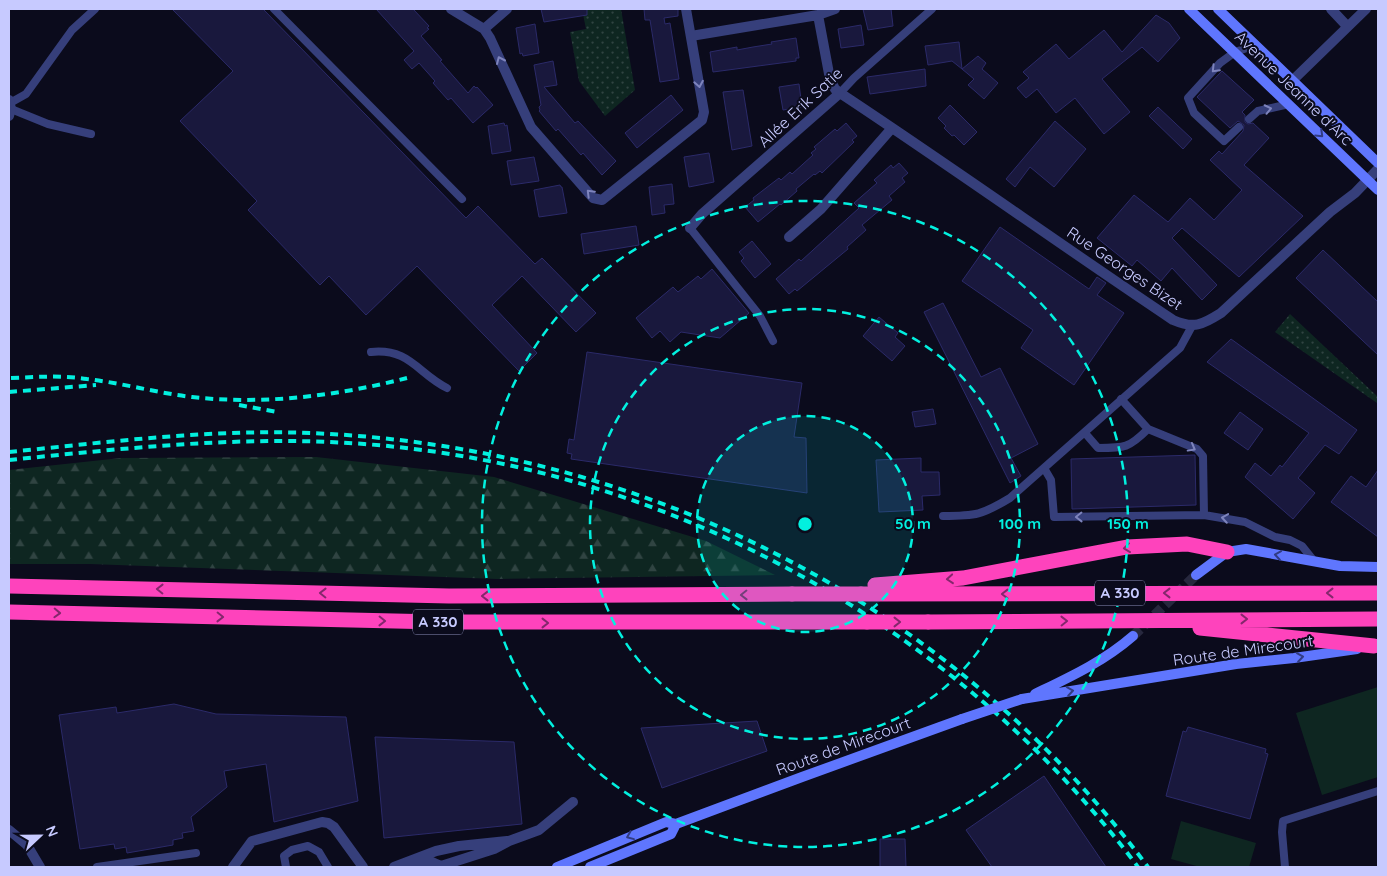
<svg xmlns="http://www.w3.org/2000/svg" width="1387" height="876" font-family="Quicksand,sans-serif">
  <defs>
    <pattern id="grass-dots" width="8" height="8" patternUnits="userSpaceOnUse" patternTransform="scale(1.25)"><rect width="8" height="8" fill="#0e2621"/><path d="M2 2h.1M6 6h.1" fill="none" stroke="#304442" stroke-width="1.8" stroke-linecap="round"/></pattern>
    <pattern id="forest-firs" width="22" height="20" patternUnits="userSpaceOnUse" patternTransform="scale(1.25)"><rect width="22" height="20" fill="#0e2621"/><path d="M5 1l3.5 6h-7zM16 11l3.5 6h-7z" fill="#304442"/></pattern>
  </defs>
  <rect width="100%" height="100%" fill="#0b0b1c"/>
  <!-- grass -->
  <path fill="url(#grass-dots)" d="M582,9H621L635,90L605,116L579,81L570,32L586,29Z
    M1290,314L1378,397L1377,403L1275,332Z"/>
  <!-- forest -->
  <path fill="url(#forest-firs)" d="M316,457L494,477L706,541L775,575L498,579L90,564H9V470L121,458Z"/>
  <!-- pitch -->
  <path fill="#0e2621" d="M1378,687V777L1322,795L1296,713Z
    M1181,821L1256,843L1249,867H1200L1171,859Z"/>
  <!-- building -->
  <path fill="#19183d" stroke="#2b2a69" d="M172,9H263L466,218L478,206L535,264L542,258L596,313L576,332L522,276L492,305L537,353L519,371L417,266L366,315L329,276L320,285L248,210L257,201L180,121L233,71Z
    M376,9H413L429,26L427,28L429,29L421,36L442,60L440,61L468,93L474,86L476,88L477,87L493,105L473,123L451,98L448,100L433,83L435,81L419,63L412,69L404,60L414,51Z
    M541,9H587V15L544,22Z
    M644,9H678V16L664,18L665,24L670,23L679,79L660,82L650,20H645Z
    M863,9H891L893,26L868,30Z
    M1156,15L1169,23L1180,38L1158,62L1142,47L1102,79L1130,112L1104,134L1075,98L1056,113L1037,89L1026,98L1017,88L1029,78L1023,72L1056,44L1069,59L1104,30L1122,52Z
    M535,24L539,53L523,56L522,53L520,54L516,28Z
    M861,25L864,45L841,48L838,29Z
    M796,38L799,58H796V61L713,72L710,52L737,47V50L753,47L772,44L771,42Z
    M959,42L962,69L952,61L928,65L925,46Z
    M978,56L986,63L982,69L998,83L984,99L968,85L974,79L962,69Z
    M553,61L557,85L544,87L575,123L578,121L616,161L602,175L583,153L581,155L558,129L556,131L539,111L540,110L539,107L541,105L534,65Z
    M925,69L926,86L870,94L867,77Z
    M1222,71L1254,100L1242,112L1245,115V122L1248,124L1253,123L1269,138L1244,165L1303,216L1239,277L1182,228L1172,238L1217,285L1202,300L1172,268L1161,281L1137,260L1132,266L1097,238L1134,195L1168,222L1190,198L1214,220L1242,190L1210,160L1219,151L1222,154L1243,131L1244,125L1238,121L1230,128L1197,97Z
    M799,84L802,107L783,110L779,87Z
    M743,90L752,146L732,150L723,92Z
    M671,95L683,110L637,148L625,133Z
    M950,105L977,132L964,145L954,135L952,136L944,128L946,126L938,118Z
    M1158,107L1192,139L1183,149L1149,116Z
    M1055,121L1086,149L1054,187L1030,167L1015,187L1006,179Z
    M504,123L505,126L507,125L511,151L492,154L488,126Z
    M846,123L857,136L852,140L854,142L822,173L820,171L815,175L814,174L796,189L797,191L781,205L780,204L758,222L745,207L754,200L753,198L779,178L781,180L790,172L792,174L813,155L811,153L816,149L814,147L835,129L837,131Z
    M709,153L714,182L689,187L684,157Z
    M534,157L539,181L511,185L507,161Z
    M899,163L908,173L902,178L905,182L889,196L892,200L862,225L866,230L847,247L848,249L797,291L795,289L789,294L776,279L799,259L801,261L859,208L854,203L877,183L874,180L891,165L893,168Z
    M672,184L674,204L664,205L665,213L652,215L649,187Z
    M560,185L561,187H562L567,213L539,217L534,190Z
    M636,226L639,245L584,254L581,234Z
    M1000,227L1089,289L1097,277L1106,283L1097,295L1124,313L1074,385L1021,348L1033,330L962,281Z
    M752,241L771,264L755,278L741,261L744,258L739,252Z
    M1323,250L1378,302V355L1296,278Z
    M712,269L749,313L720,338L681,332L670,342L660,331L652,338L636,318L673,287L678,292L698,276L701,279Z
    M943,303L981,377L1000,368L1038,444L1011,458L1021,476L1010,483L924,312Z
    M879,317L898,333L895,337L905,346L892,361L863,336Z
    M1231,339L1357,430L1339,454L1325,445L1298,478L1315,493L1293,519L1245,477L1255,463L1271,476L1280,465L1282,467L1309,433L1207,362Z
    M587,352L802,383L794,437L806,438L807,493L571,459L572,454L567,453L569,439L574,440Z
    M933,409L936,424L915,427L912,412Z
    M1240,412L1263,429L1248,450L1224,433Z
    M1195,455L1196,505L1072,509L1071,459Z
    M921,458V472H939L940,495L922,496L923,510L879,512L876,460Z
    M1378,470V537L1331,502L1351,476L1366,487Z
    M174,704L216,714L346,717L358,801L274,822L266,764L224,771L227,787L191,817L194,831L182,833L183,838L173,840V845L127,853L126,847L115,849L114,844L80,849L59,715L116,707L117,713Z
    M757,721L767,751L662,788L641,728Z
    M1188,727L1266,749L1265,753L1268,754L1250,819L1166,796L1183,731L1186,732Z
    M375,737L514,742L522,824L384,838Z
    M1044,776L1106,867H992L966,830Z
    M880,839H905L906,867H880Z"/>
  <g fill="none" stroke-linecap="round" stroke-linejoin="round">
    <!-- secondary-tunnel -->
    <path stroke="#27283e" stroke-width="10" stroke-dasharray="10 5" stroke-linecap="butt" d="M1133,636L1196,575"/>
    <!-- lane -->
    <path stroke="#363f7b" stroke-width="8" d="M274,9L462,199
      M840,93L854,78L932,9
      M10,103L26,94L72,30L95,9
      M11,109L48,124L91,134
      M1249,119L1258,111L1289,104
      M1239,127L1224,141L1194,113L1188,98L1220,63L1235,52L1256,45
      M690,228L760,316L773,341
      M371,352C410,348 418,374 447,388
      M1085,433L1098,448C1125,448 1129,448 1148,429L1121,399
      M1044,468L1051,480L1054,517L1204,515L1203,456L1197,449L1148,429
      M1204,515L1245,522L1275,537L1290,540L1302,546L1314,561
      M943,516C976,516 982,515 1010,498L1180,348L1192,326
      M97,867L196,853
      M286,867L284,856L292,850L308,846L319,852L328,867
      M1285,867L1282,832L1283,821L1378,791"/>
    <!-- street -->
    <path stroke="#363f7b" stroke-width="10" d="M451,9L484,29L490,38L531,127L593,198L602,200L702,120L704,112L686,9
      M1331,9L1347,26
      M818,15L830,79L835,89L840,93C952,167 1061,245 1173,320C1194,329 1202,325 1221,313L1330,212L1355,193L1378,169
      M484,29L507,9
      M691,36L818,15L835,9
      M1293,80L1366,9
      M9,100L11,109L9,116
      M690,228L702,214L840,93
      M789,237L821,209L892,128
      M9,830L27,845L40,867
      M407,862H432L441,866L494,849L509,841L539,830L573,802
      M233,867L252,841L322,822L328,823L334,827L363,867
      M394,867L436,851L459,846L507,841"/>
    <!-- secondary -->
    <path stroke="#5f76fe" stroke-width="10" d="M1189,9L1378,190
      M1218,9L1378,163
      M1196,575L1227,552L1246,549L1340,566L1378,567
      M1035,694C1070,677 1103,662 1133,636
      M1022,699L1236,664L1294,658L1357,649
      M557,867L666,822L676,824L802,777L962,719
      M590,867L671,834L676,824"/>
    <!-- highway -->
    <path stroke="#fe43bc" stroke-width="15" d="M875,585L963,578L1127,547L1187,544L1227,552
      M9,586L449,596L792,594
      M861,594L1378,593
      M9,612L438,622H867
      M928,622L1378,619
      M1200,628L1374,646"/>
    <!-- rail -->
    <path stroke="#02f0df" stroke-width="4" stroke-dasharray="8 6" stroke-linecap="butt" d="M11,378C37,377 62,375 87,379C122,383 157,393 192,397C263,405 337,396 407,378
      M9,392L96,385
      M239,405L277,412
      M9,452C109,442 209,429 310,433C640,446 950,601 1148,867
      M9,460C127,448 245,435 364,444C665,466 957,625 1138,867"/>
    <!-- secondary-bridge -->
    <path stroke="#5f76fe" stroke-width="10" d="M962,719L1022,699"/>
    <!-- highway-bridge -->
    <path stroke="#fe43bc" stroke-width="15" d="M792,594H861
      M867,622H928"/>
  </g>
  <!-- one-way arrows -->
  <defs><path id="oneway-chevron" d="M-2-3.5L2.5 0L-2 3.5" fill="none" stroke-width="1.6" stroke-linecap="round" stroke-linejoin="round" transform="scale(1.25)"/></defs>
  <g stroke="#7e84bd">
    <use href="#oneway-chevron" transform="translate(500 60) rotate(-114)"/>
    <use href="#oneway-chevron" transform="translate(1215 69) rotate(134)"/>
    <use href="#oneway-chevron" transform="translate(699 84) rotate(80)"/>
    <use href="#oneway-chevron" transform="translate(1268 109) rotate(-12)"/>
    <use href="#oneway-chevron" transform="translate(590 193) rotate(-135)"/>
    <use href="#oneway-chevron" transform="translate(1192 448) rotate(29)"/>
    <use href="#oneway-chevron" transform="translate(1079 517) rotate(179)"/>
    <use href="#oneway-chevron" transform="translate(1225 518) rotate(-171)"/>
  </g>
  <g stroke="#313b82">
    <use href="#oneway-chevron" transform="translate(1320 134) rotate(44)"/>
    <use href="#oneway-chevron" transform="translate(1278 555) rotate(-171)"/>
    <use href="#oneway-chevron" transform="translate(1300 657) rotate(-8)"/>
    <use href="#oneway-chevron" transform="translate(1070 691) rotate(-9)"/>
    <use href="#oneway-chevron" transform="translate(630 836) rotate(158)"/>
  </g>
  <g stroke="#84276c">
    <use href="#oneway-chevron" transform="translate(1127 548) rotate(173)"/>
    <use href="#oneway-chevron" transform="translate(950 579) rotate(175)"/>
    <use href="#oneway-chevron" transform="translate(160 589) rotate(-179)"/>
    <use href="#oneway-chevron" transform="translate(323 593) rotate(-179)"/>
    <use href="#oneway-chevron" transform="translate(1167 593) rotate(180)"/>
    <use href="#oneway-chevron" transform="translate(1330 593) rotate(180)"/>
    <use href="#oneway-chevron" transform="translate(1005 594) rotate(180)"/>
    <use href="#oneway-chevron" transform="translate(744 595) rotate(179)"/>
    <use href="#oneway-chevron" transform="translate(485 596) rotate(-180)"/>
    <use href="#oneway-chevron" transform="translate(57 613) rotate(2)"/>
    <use href="#oneway-chevron" transform="translate(220 617) rotate(1)"/>
    <use href="#oneway-chevron" transform="translate(1244 619)"/>
    <use href="#oneway-chevron" transform="translate(382 621) rotate(1)"/>
    <use href="#oneway-chevron" transform="translate(1064 621) rotate(-1)"/>
    <use href="#oneway-chevron" transform="translate(897 622)"/>
    <use href="#oneway-chevron" transform="translate(545 623)"/>
  </g>
  <!-- distance rings -->
  <circle cx="805" cy="524" r="108" fill="#02f0df" fill-opacity=".12"/>
  <g fill="none" stroke="#02f0df" stroke-width="2.5" stroke-dasharray="9 6">
    <circle cx="805" cy="524" r="108"/>
    <circle cx="805" cy="524" r="215"/>
    <circle cx="805" cy="524" r="323"/>
  </g>
  <g text-anchor="middle" stroke-width="4" stroke-linejoin="round" paint-order="stroke">
    <!-- shield labels -->
    <g fill="#0b0b1c" stroke="#8f91bb" stroke-width="1">
      <rect x="1095" y="580.5" width="50" height="25" rx="4"/>
      <rect x="413" y="609.5" width="50" height="25" rx="4"/>
    </g>
    <g font-size="15" font-weight="bold" fill="#c7caff">
      <text x="1120" y="598">A 330</text>
      <text x="438" y="627">A 330</text>
    </g>
    <!-- street labels -->
    <g font-size="16" fill="#c7caff" stroke="#0b0b1c">
      <text transform="translate(1294 88) rotate(44)" y="6">Avenue Jeanne d'Arc</text>
      <text transform="translate(800 107) rotate(-43)" y="6">Allée Erik Satie</text>
      <text transform="translate(1125 268) rotate(34)" y="6">Rue Georges Bizet</text>
      <text transform="translate(1243 650) rotate(-8)" y="6">Route de Mirecourt</text>
      <text transform="translate(843 746) rotate(-20)" y="6">Route de Mirecourt</text>
    </g>
  </g>
  <circle cx="805" cy="524" r="8" fill="#02f0df" stroke="#0b0b1c" stroke-width="2.5"/>
  <g font-size="15" text-anchor="middle" font-weight="bold" fill="#02f0df" stroke="#0b0b1c" stroke-width="4" stroke-linejoin="round" paint-order="stroke">
    <text x="913" y="529">50 m</text>
    <text x="1020" y="529">100 m</text>
    <text x="1128" y="529">150 m</text>
  </g>
  <!-- border -->
  <rect width="1387" height="876" fill="none" stroke="#c7caff" stroke-width="20"/>
  <!-- north arrow -->
  <g transform="translate(40 836) rotate(68)" stroke="#0b0b1c" stroke-width="4" paint-order="stroke">
  <path d="M0-4L9 19L0 12L-9 19Z" fill="#c7caff"/>
  <text y="-8" font-size="14" font-weight="bold" text-anchor="middle" fill="#c7caff">N</text>
  </g>
</svg>
